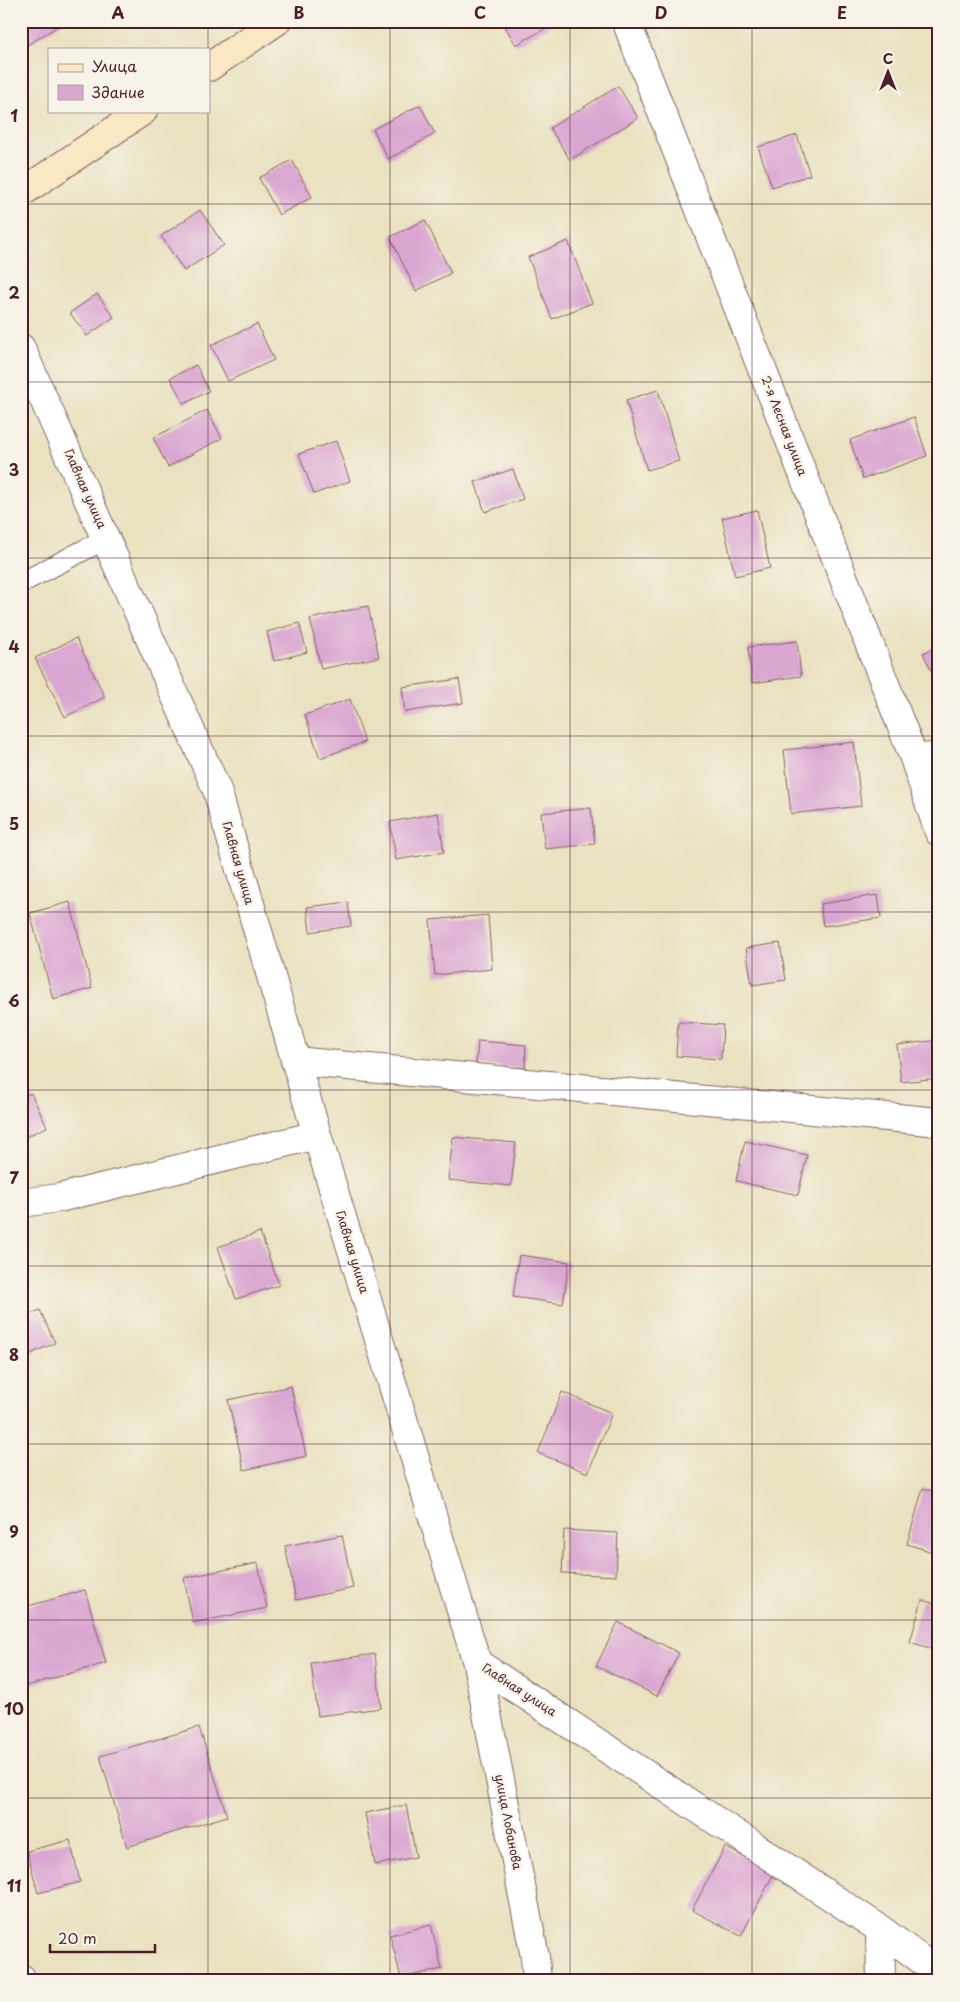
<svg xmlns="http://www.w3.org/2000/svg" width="960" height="2002" font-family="'Playpen Sans',sans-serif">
  <rect width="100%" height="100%" fill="#f7f3e8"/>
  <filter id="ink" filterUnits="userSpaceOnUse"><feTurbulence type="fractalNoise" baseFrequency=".02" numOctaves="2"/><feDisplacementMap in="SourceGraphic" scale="10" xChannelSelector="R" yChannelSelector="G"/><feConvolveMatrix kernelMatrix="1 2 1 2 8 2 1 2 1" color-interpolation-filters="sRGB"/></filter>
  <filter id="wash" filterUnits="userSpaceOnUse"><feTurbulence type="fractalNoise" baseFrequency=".0096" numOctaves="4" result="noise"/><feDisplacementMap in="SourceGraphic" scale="20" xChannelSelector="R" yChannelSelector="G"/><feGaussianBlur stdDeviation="1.12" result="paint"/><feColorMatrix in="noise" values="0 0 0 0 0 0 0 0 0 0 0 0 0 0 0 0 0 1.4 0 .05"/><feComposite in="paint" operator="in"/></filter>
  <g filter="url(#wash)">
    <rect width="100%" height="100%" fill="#e9e1bf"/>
    <g id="blocks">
      <!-- building -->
      <path fill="#daa6d2" d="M21,21H66L21,49Z
        M502,21H548L550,26L516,45Z
        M618,86L638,118L570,160L550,128Z
        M420,105L435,134L388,159L373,129Z
        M797,135L810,175L772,187L758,147Z
        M292,160L312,197L279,215L259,178Z
        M200,210L224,245L184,271L161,236Z
        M425,220L451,273L416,291L390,237Z
        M568,241L592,303L552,319L528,257Z
        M97,294L114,317L87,336L70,313Z
        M257,324L274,360L228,381L211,345Z
        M196,365L209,391L184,404L170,378Z
        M658,390L679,461L647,470L626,400Z
        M207,410L222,438L168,467L153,438Z
        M914,417L927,456L863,479L850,440Z
        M336,441L350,481L314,494L299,454Z
        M513,469L523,499L485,512L475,482Z
        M757,510L770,568L735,576L722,518Z
        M368,606L379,657L321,669L310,619Z
        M299,623L307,652L274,661L267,632Z
        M76,638L105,697L65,717L35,658Z
        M797,641L801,676L752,683L748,647Z
        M939,646V688L923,653Z
        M459,679L463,703L405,712L402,687Z
        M350,699L365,742L320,758L305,715Z
        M854,742L861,806L791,814L784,750Z
        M591,808L595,844L545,849L541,813Z
        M438,813L444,852L396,860L390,822Z
        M878,895L881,918L823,926L820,904Z
        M70,902L92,988L53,999L30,913Z
        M348,902L351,926L310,932L307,907Z
        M488,915L492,969L435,975L430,920Z
        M780,943L786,980L752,985L746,948Z
        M678,1022L723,1025L721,1059L676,1056Z
        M939,1040V1078L901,1082L897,1045Z
        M478,1041L526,1045L525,1068L476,1065Z
        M31,1093L47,1127L21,1139V1098Z
        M453,1137L516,1143L511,1186L448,1180Z
        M745,1141L807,1155L798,1195L736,1181Z
        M260,1232L279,1285L236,1299L218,1247Z
        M519,1255L569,1262L563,1304L513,1297Z
        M40,1310L55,1343L21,1358V1318Z
        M291,1386L306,1456L244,1470L228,1400Z
        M562,1392L612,1413L588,1473L538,1453Z
        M923,1488L939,1493V1554L907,1544Z
        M564,1530L618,1533L616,1576L562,1573Z
        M342,1535L353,1588L296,1600L285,1546Z
        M258,1563L267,1608L193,1623L184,1578Z
        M85,1590L106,1663L26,1686L21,1671V1608Z
        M922,1600L939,1605V1640L936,1650L910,1642Z
        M618,1622L679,1653L657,1696L596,1666Z
        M375,1654L381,1708L318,1716L311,1663Z
        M199,1727L227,1816L127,1847L100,1756Z
        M406,1805L416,1857L375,1865L365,1813Z
        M70,1840L80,1882L38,1893L27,1851Z
        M725,1847L774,1873L741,1936L692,1910Z
        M431,1925L442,1969L401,1978L390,1935Z"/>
    </g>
  </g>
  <g filter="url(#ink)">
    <use href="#blocks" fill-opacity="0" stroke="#82635f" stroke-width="1"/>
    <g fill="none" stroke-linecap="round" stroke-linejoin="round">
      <!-- lane casing -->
      <g stroke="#82635f" stroke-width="22">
        <path id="lane" d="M21,583L107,538"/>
      </g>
      <!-- street casing -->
      <g stroke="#82635f" stroke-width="30">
        <path id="street" d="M626,21L914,758L939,832
          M21,348L217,790L317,1135L477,1663L880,1929L881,1981
          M914,758L939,757
          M295,1061L939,1122
          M21,1203L59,1198L317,1135
          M477,1663L535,1957L537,1981
          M880,1929L939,1973
          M21,1978L22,1981"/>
      </g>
      <!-- secondary casing -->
      <g stroke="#82635f" stroke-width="30">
        <path id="secondary" d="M209,67L277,21
          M21,193L143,111"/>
      </g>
      <!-- lane -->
      <use href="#lane" stroke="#fff" stroke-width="20"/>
      <!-- street -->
      <use href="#street" stroke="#fff" stroke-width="28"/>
      <!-- secondary -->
      <use href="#secondary" stroke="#fae7c3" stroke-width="28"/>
    </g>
  </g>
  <!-- grid -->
  <path fill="none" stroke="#4a1f2b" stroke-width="1" stroke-opacity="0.55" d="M208,21V49M390,21V1981M570,21V1981M752,21V1981M208,111V1981M21,204H939M21,382H939M21,558H939M21,736H939M21,912H939M21,1090H939M21,1266H939M21,1444H939M21,1620H939M21,1798H939"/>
  <g text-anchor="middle" stroke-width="5" stroke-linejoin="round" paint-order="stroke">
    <!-- street labels -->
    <g font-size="12" fill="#4a1f2b" stroke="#f7f3e8">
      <text transform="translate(784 426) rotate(69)" y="4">2-я Лесная улица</text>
      <text transform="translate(85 489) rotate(66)" y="4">Главная улица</text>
      <text transform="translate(238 863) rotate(74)" y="4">Главная улица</text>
      <text transform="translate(352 1252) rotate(73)" y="4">Главная улица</text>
      <text transform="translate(519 1690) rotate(33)" y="4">Главная улица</text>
      <text transform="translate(508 1822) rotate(79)" y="4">улица Лобанова</text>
    </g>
  </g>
  <!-- margin -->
  <rect width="960" height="2002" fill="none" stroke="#f7f3e8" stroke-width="55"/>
  <!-- legend -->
  <rect x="48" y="48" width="162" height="65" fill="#f7f3e8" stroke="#b29e9c"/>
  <rect x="58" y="64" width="25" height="8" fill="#fae7c3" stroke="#b29e9c"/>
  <text x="92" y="72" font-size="15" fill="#4a1f2b">Улица</text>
  <rect x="58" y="85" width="25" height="15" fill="#daa6d2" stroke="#b29e9c"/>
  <text x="92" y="98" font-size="15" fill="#4a1f2b">Здание</text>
  <!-- north arrow -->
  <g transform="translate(888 72)" stroke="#f7f3e8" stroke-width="4" paint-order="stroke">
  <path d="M0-4L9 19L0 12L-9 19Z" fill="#4a1f2b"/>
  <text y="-8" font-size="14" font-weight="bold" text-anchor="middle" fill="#4a1f2b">С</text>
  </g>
  <!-- scale -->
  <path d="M50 1944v8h105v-8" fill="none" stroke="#4a1f2b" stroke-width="2.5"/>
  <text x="58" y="1944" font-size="15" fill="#4a1f2b" stroke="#f7f3e8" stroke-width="4" paint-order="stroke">20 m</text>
  <rect x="28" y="28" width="904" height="1946" fill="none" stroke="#4a1f2b" stroke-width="2"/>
  <g font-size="16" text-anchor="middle" font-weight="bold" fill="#4a1f2b">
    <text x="118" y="19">A</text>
    <text x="299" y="19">B</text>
    <text x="480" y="19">C</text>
    <text x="661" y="19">D</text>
    <text x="842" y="19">E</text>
    <text x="14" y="122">1</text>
    <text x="14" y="299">2</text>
    <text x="14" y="476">3</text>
    <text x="14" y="653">4</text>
    <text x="14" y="830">5</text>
    <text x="14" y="1007">6</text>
    <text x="14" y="1184">7</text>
    <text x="14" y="1361">8</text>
    <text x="14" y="1538">9</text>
    <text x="14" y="1715">10</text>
    <text x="14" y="1892">11</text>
  </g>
</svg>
